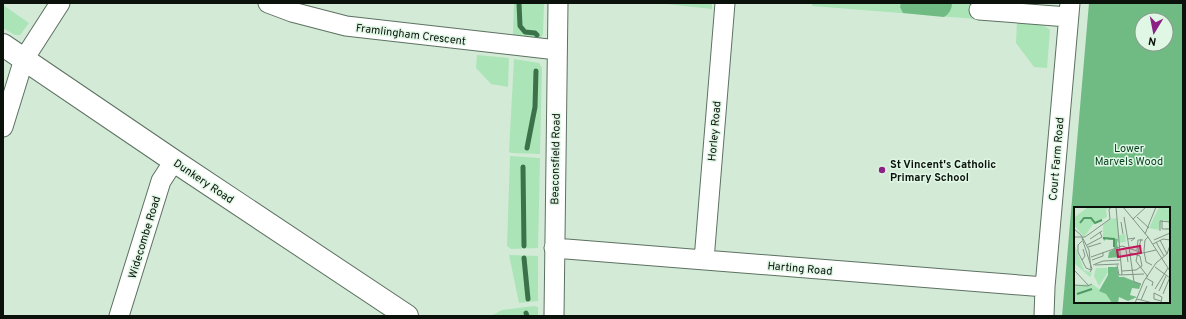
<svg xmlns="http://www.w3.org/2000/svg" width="1186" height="319" font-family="Overpass,sans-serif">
  <rect width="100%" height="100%" fill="#d3ead7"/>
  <!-- green -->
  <path fill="#abe4b7" d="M514,3H544L543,34L541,38L515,36L513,34Z
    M657,3H712V9Z
    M813,3H977L976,19L812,6Z
    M3,5L29,23L20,35H15L3,28Z
    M1017,22C1027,24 1043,22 1050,30L1047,68L1034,67L1016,43Z
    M477,55L509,58L508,87L491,84L476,68Z
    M514,59L539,63L542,68L540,154L512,153L509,152Z
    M510,156L540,158L538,248L511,249L507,246Z
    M509,255L538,256V301L519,303Z
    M534,306L538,307V316H491L502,310Z"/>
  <!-- forest -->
  <path fill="#70bb83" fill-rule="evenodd" d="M901,3H952C952,9 949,14 944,17L903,13L900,7Z
    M1089,3H1183V316H1062ZM1142,20H1166V44H1142ZM1075,208H1169V302H1075Z"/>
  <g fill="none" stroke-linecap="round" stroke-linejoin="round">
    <!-- stream -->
    <path stroke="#3b724a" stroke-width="5" d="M519,3L520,26L525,32L535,33L537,35
      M527,148L535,107L536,71
      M523,167L524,246
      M524,258L528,299
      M526,313L527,316"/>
    <!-- minor casing -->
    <g stroke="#5d7161" stroke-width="21">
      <path id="minor" d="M268,3L292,12L346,26L557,50
        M979,10L1068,17
        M3,127L24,59L60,3
        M554,248L1045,287
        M704,260L725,3
        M119,316L161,181L174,161
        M554,316L558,3
        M1044,316L1045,287L1070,3"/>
    </g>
    <!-- tertiary casing -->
    <g stroke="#5d7161" stroke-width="24">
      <path id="tertiary" d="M3,45L174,161L407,316"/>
    </g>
    <!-- minor -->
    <use href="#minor" stroke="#fff" stroke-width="19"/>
    <!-- tertiary -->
    <use href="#tertiary" stroke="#fff" stroke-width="22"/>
  </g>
  <!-- markers -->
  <circle fill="#8c2185" stroke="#e0f7e5" stroke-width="1.5" cx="882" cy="170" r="4"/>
  <g text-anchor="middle" stroke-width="3" stroke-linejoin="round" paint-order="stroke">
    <!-- street labels -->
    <g font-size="11" fill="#0b120c" stroke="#e0f7e5">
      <text transform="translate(411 34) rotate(7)" y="4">Framlingham Crescent</text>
      <text transform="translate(714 131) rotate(-85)" y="4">Horley Road</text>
      <text transform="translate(555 159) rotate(-89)" y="4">Beaconsfield Road</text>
      <text transform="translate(1056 159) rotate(-85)" y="4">Court Farm Road</text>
      <text transform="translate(204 181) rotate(34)" y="4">Dunkery Road</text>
      <text transform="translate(144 237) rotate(-73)" y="4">Widecombe Road</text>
      <text transform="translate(800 268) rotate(5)" y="4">Harting Road</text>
    </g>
    <!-- park labels -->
    <g font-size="11" fill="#003d1a" stroke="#e0f7e5">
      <text x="1129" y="152">Lower<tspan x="1129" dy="13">Marvels Wood</tspan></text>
    </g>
    <!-- poi labels -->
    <g font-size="11" font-weight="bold" fill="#0b120c" stroke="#e0f7e5" text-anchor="start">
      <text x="890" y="168">St Vincent's Catholic<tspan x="890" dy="13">Primary School</tspan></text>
    </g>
  </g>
  <!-- overview -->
  <g transform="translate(1074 207)">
    <rect width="96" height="96" fill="#d3ead7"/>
    <path d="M14,0L34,1L32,3L33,10L20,16L10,30L0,18L1,10ZM85,0L96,2V23L89,22L95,21L94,14L88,13L85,23L75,21ZM43,11L45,28L51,27L52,35L43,36L45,32L29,31V18L36,12ZM0,36L10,63L18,66L16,70L0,56ZM22,61H33L34,65L25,79L20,69ZM18,77L32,87L38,96H0V78Z" fill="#abe4b7"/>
    <path d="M29,31L44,32L43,36L46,50L34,51L35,45L40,42V33L32,32L30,34ZM34,60H43L45,70H50L67,77L65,82L58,81L56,88L63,90L54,94L45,90L44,96H38L32,87L25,84L34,68Z" fill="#70bb83"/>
    <path fill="none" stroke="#509b65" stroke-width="2" d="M6,16L10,11H17L21,16L28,13M29,31L40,32V40M3,87L18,82"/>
    <path fill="none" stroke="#839486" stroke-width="1" d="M42,0L48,68M49,0L74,30L96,64M50,10L55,40M63,10L75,21M59,12L72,0M88,13V22H96M47,15L49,27M0,22L7,28L15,43L17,63M86,24V14L96,15M71,27L82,0M0,30H11L36,12L35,2L38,0M74,30L71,33L70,44L72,55L78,58M8,31L18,62L16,65M16,32L28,24M54,32L61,31L57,34M67,32L62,54L74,70M80,33L96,26M86,33L93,47M8,34L4,38V45L12,61L17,63M82,35L90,49M79,37L89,32L96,33M13,38L28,30L26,25M14,40L27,36M55,40L60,75L67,77M52,43L54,55M63,43L64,33H69M17,50L48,39L69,46L82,43M8,53L11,49L9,42M18,53L29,49V45M19,58L29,54L47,53M21,58L45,57M43,58L45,68L70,67M81,60L96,71M0,63L15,79M48,64L62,63L68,59L66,49L56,46M72,71L79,75L78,79M0,78L14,79L18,77M81,82L94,61M85,84L92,69M89,87L96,70M63,92L79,96M67,93L73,79M61,96L70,74L82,56L93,47L96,38M87,96L88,90L80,86V92L87,94"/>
    <path fill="#c2185b" fill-opacity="0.15" stroke="#c2185b" stroke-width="2" d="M66,39L67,46L44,50L43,43Z"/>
    <rect width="96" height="96" fill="none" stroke="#0b120c" stroke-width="2"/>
  </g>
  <!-- border -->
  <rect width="1186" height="319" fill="none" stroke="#0b120c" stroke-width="8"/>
  <!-- north arrow -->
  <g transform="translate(1154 32) rotate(190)"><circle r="19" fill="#e0f7e5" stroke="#8b9b8e"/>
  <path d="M0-3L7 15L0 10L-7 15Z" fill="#8c2185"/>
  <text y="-6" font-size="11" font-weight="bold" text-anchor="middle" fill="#0b120c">N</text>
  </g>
</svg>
